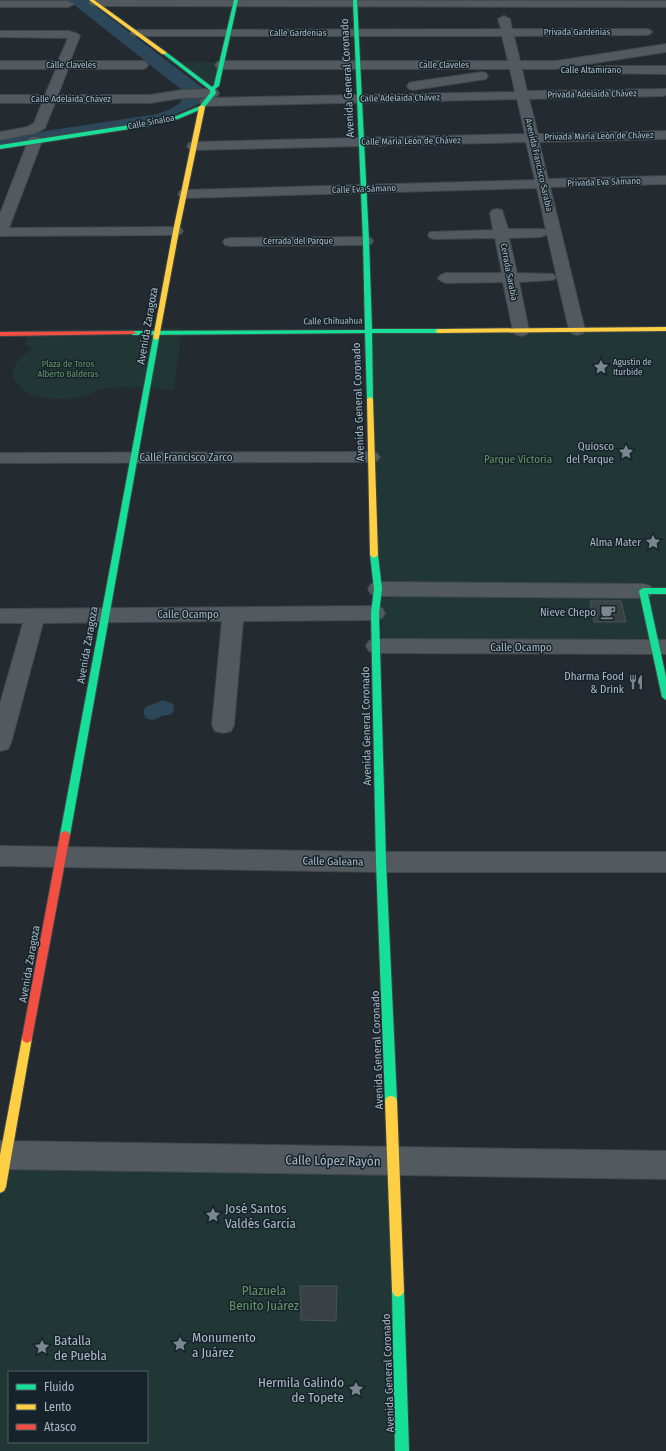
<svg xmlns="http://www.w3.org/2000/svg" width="666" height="1451" font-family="'Fira Sans Condensed',sans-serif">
  <rect width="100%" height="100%" fill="#232b30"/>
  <!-- green -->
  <path fill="#203736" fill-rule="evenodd" d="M174,62H221L213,89Z
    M182,328L174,390C152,389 129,386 107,388C101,388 90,394 84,396C67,401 29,401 18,385C14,380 11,374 14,368C17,359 25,353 33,349L25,345L30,330Z
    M666,329V590L380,589L370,330Z
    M381,590L666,593V646L383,645Z
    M9,1153L399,1161L408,1451H0V1200ZM9,1372H147V1442H9Z"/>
  <!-- water -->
  <path fill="#2c4759" d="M68,0H87L204,89L201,103L163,120L0,145V138L157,114L171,109L181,102L182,90Z
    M163,700L173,704L174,709L172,714C169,715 164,715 162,716C155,719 154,722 146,718L143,712L146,707Z"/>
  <!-- building -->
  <path fill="#3a4145" stroke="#4a5358" d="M590,601H621L626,622H594Z
    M300,1286H337L336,1321L301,1320Z"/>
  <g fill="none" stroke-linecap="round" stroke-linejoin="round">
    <!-- street casing -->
    <g stroke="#40474b" stroke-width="2">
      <path id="street" d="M91,0L666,1V7L95,6L91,5L89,3Z
        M0,1H68L74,4L68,7H0Z
        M504,16L510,19L512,29H646L650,30L652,32L650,34L646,35L514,36L520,61H556L666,44V52L556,69H522L527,91L666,89V95L663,96L529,99L538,134L666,131V139L539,142L548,179L666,176V184L550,187L585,330L583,333L577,335L571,333L569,330L547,234L541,237L509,238L517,273L553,274L556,277L553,280L519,282L529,331L527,334L521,336L515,334L513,331L503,282L446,283L441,281L438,278L441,275L446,273H502L495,238L435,239L430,238L428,235L430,232L493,230L490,213L492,210L497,209L502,210L508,229H541L546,230L537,188L185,198L180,197L178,194L180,191L185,190L535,180L526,142L194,150L189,149L187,146L189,143L194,142L525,134L517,99L206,106L202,105L200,102L202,99L206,98L515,92L510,69H221L217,68L215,65L217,62L221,61H508L502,36H136L132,35L130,33L132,31L136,30L501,29L498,19Z
        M0,31H69L78,34L80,36L70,61H142L146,62L148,65L146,68L142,69H68L58,95H150L182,90L213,89L217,90L219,93L217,96L213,97L182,98L150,103H55L45,128L36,133L0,140V132L27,127L34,123L42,103H0V95H45L56,69H0V61H58L68,38L0,37Z
        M598,66H666V74L594,73L592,70L594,67Z
        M482,72L486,73L488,76L486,79L413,90L409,89L407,86L409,83L413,82Z
        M35,137L40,138L42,141L9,228L176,227L181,228L183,231L181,234L176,235L0,236V214L28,141L30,138Z
        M366,237L371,238L373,241L371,244L366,245L230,246L225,245L223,242L225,239L230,238Z
        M371,452L377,453L380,457L377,461L371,462L0,463V453Z
        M378,582L643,584L650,586L653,591L650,596L643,598L378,596L371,594L368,589L371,584Z
        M375,606L382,608L385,613L382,618L375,620L243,621L234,725L231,731L223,733L215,731L212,725L222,621L43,623L11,743L8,749L0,751V704L23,623H0V609Z
        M376,639L666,640V654L376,653L369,651L366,646L369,641Z
        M0,846L381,852H666V872H381L0,866Z
        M0,1141L666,1151V1179L0,1169Z"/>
    </g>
    <!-- fast casing -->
    <g stroke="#40474b" stroke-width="2">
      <path id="fast" d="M234,0H238L219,86L215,89L216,93L204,108L178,119L149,126L0,149V145L149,122L174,117L200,106L210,93V90L162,53L166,52L212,87L214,85Z
        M353,0H357L369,241L372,329H438L441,331L438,333H372L373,399L370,401L367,399L365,333L133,335L130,333L133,331L365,330L363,241Z
        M156,336L159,338L70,835L68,838H62L60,835L153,338Z
        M374,552L378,555L382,589L379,613L386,862L397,1101L395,1105L391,1106L387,1105L385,1101L376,862L371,613L374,589L370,555Z
        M643,588H666V594H648L666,677V700L662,697L639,591Z
        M398,1285L402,1287L404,1291L409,1451H395L392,1291L394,1287Z"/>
    </g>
    <!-- slow casing -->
    <g stroke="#40474b" stroke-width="2">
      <path id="slow" d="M89,0H94L166,52V54H162Z
        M202,105L205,107L179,231L159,338L156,340L153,338L173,231L199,107Z
        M666,327V331L438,333L435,331L438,329Z
        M370,397L373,399L378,555L374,558L370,555L367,399Z
        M27,1033L31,1035L32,1038L6,1187L4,1191L0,1193V1155L22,1038L23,1035Z
        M391,1096L395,1097L397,1101L404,1291L402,1295L398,1297L394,1295L392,1291L385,1101L387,1097Z"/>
    </g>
    <!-- jam casing -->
    <g stroke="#40474b" stroke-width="2">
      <path id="jam" d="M133,331L135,332V334L0,336V332Z
        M65,831L68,832L70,835L32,1038L31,1041L27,1043L23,1041L22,1038L60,835L62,832Z"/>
    </g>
    <!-- street -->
    <use href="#street" fill="#525a60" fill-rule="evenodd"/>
    <!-- fast -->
    <use href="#fast" fill="#16e098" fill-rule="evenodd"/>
    <!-- slow -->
    <use href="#slow" fill="#ffcf43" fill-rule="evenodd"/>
    <!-- jam -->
    <use href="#jam" fill="#f24e42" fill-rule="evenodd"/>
  </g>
  <!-- icons -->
  <defs>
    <g id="sight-bare" transform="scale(1.2)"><path d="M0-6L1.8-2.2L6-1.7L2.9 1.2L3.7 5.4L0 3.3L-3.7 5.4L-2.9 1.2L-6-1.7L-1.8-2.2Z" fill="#7b8790" stroke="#17232b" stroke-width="2.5" paint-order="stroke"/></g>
    <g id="cafe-bare" transform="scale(1.2)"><path d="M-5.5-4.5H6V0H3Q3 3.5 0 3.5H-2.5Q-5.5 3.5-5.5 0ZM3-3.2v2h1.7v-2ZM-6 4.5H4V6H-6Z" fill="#7b8790" stroke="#17232b" stroke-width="2.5" paint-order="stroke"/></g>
    <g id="restaurant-bare" transform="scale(1.2)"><path d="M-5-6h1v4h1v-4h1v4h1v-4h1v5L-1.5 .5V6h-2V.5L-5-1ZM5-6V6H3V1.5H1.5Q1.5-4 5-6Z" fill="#7b8790" stroke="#17232b" stroke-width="2.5" paint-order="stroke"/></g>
  </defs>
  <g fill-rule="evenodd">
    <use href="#sight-bare" x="601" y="367"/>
    <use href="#sight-bare" x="626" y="452"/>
    <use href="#sight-bare" x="653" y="542"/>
    <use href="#cafe-bare" x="608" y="612"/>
    <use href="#restaurant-bare" x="636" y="682"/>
    <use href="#sight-bare" x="213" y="1215"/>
    <use href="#sight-bare" x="180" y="1344"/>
    <use href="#sight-bare" x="42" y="1347"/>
    <use href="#sight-bare" x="356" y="1389"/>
  </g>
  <g text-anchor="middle" stroke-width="3" stroke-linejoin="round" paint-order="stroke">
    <!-- far-street labels -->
    <g font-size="9" fill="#aab9c4" stroke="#17232b">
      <text x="577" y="35">Privada Gardenias</text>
      <text x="298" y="36">Calle Gardenias</text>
      <text x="71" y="68">Calle Claveles</text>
      <text x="444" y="68">Calle Claveles</text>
      <text x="591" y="73">Calle Altamirano</text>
      <text transform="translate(592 94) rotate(-1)" y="3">Privada Adelaida Chávez</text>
      <text transform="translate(400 98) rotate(-1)" y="3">Calle Adelaida Chávez</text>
      <text x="71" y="102">Calle Adelaida Chávez</text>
      <text transform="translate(151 122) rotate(-11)" y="3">Calle Sinaloa</text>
      <text transform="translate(599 136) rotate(-1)" y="3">Privada María León de Chávez</text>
      <text transform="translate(411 141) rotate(-1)" y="3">Calle María León de Chávez</text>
      <text transform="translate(539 165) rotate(77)" y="3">Avenida Francisco Sarabia</text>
      <text transform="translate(604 182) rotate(-2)" y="3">Privada Eva Sámano</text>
      <text transform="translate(364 189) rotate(-2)" y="3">Calle Eva Sámano</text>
      <text x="298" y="244">Cerrada del Parque</text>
      <text transform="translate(509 272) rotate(79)" y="3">Cerrada Sarabia</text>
      <text transform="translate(333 321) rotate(-1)" y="3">Calle Chihuahua</text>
    </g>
    <!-- far-poi labels -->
    <g font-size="9" fill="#aab9c4" stroke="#17232b" text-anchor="start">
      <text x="613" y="365">Agustín de<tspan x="613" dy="10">Iturbide</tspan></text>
    </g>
    <!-- far-park labels -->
    <g font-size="9" fill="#619564" stroke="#17232b">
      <text x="68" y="367">Plaza de Toros<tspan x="68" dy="10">Alberto Balderas</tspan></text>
    </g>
    <!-- street labels -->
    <g font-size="11" fill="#aab9c4" stroke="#17232b">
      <text transform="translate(347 78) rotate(-93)" y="4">Avenida General Coronado</text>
      <text transform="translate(147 326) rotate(-80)" y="4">Avenida Zaragoza</text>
      <text transform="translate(358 402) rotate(-92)" y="4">Avenida General Coronado</text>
      <text x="186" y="461">Calle Francisco Zarco</text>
      <text x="188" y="618">Calle Ocampo</text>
      <text transform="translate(87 645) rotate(-80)" y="4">Avenida Zaragoza</text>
      <text x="521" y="651">Calle Ocampo</text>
      <text transform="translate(366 726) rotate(-91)" y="4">Avenida General Coronado</text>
      <text transform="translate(333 861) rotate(1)" y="4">Calle Galeana</text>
      <text transform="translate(29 964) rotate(-80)" y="4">Avenida Zaragoza</text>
      <text transform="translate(377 1050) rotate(-92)" y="4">Avenida General Coronado</text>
      <text transform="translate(388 1373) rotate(-92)" y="4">Avenida General Coronado</text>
    </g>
    <!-- poi labels -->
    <g font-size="11" fill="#aab9c4" stroke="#17232b" text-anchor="end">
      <text x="614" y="450">Quiosco<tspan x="614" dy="13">del Parque</tspan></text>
      <text x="641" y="546">Alma Mater</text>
      <text x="596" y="616">Nieve Chepo</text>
      <text x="624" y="680">Dharma Food<tspan x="624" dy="13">&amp; Drink</tspan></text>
    </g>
    <!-- park labels -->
    <g font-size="11" fill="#619564" stroke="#17232b">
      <text x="518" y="463">Parque Victoria</text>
    </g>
    <!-- near-street labels -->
    <g font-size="13" fill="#aab9c4" stroke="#17232b">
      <text transform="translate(333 1160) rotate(1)" y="5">Calle López Rayón</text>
    </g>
    <!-- near-poi labels -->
    <g font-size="13" fill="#aab9c4" stroke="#17232b" text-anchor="start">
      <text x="225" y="1213">José Santos<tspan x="225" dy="15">Valdés García</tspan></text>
      <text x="192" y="1342">Monumento<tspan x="192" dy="15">a Juárez</tspan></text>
      <text x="54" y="1345">Batalla<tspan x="54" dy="15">de Puebla</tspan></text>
      <text x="344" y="1387" text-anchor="end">Hermila Galindo<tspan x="344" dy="15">de Topete</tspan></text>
    </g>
    <!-- near-park labels -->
    <g font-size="13" fill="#619564" stroke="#17232b">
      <text x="264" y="1295">Plazuela<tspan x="264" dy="15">Benito Juárez</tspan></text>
    </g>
  </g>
  <!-- legend -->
  <rect x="8" y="1371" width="140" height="72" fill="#17232b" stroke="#525f68"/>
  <rect x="16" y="1384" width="20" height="6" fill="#16e098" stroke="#525f68"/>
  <text x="44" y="1391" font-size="12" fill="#aab9c4">Fluido</text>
  <rect x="16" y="1404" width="20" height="6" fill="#ffcf43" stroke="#525f68"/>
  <text x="44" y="1411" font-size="12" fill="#aab9c4">Lento</text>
  <rect x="16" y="1424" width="20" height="6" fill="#f24e42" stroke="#525f68"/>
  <text x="44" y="1431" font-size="12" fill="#aab9c4">Atasco</text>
</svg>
